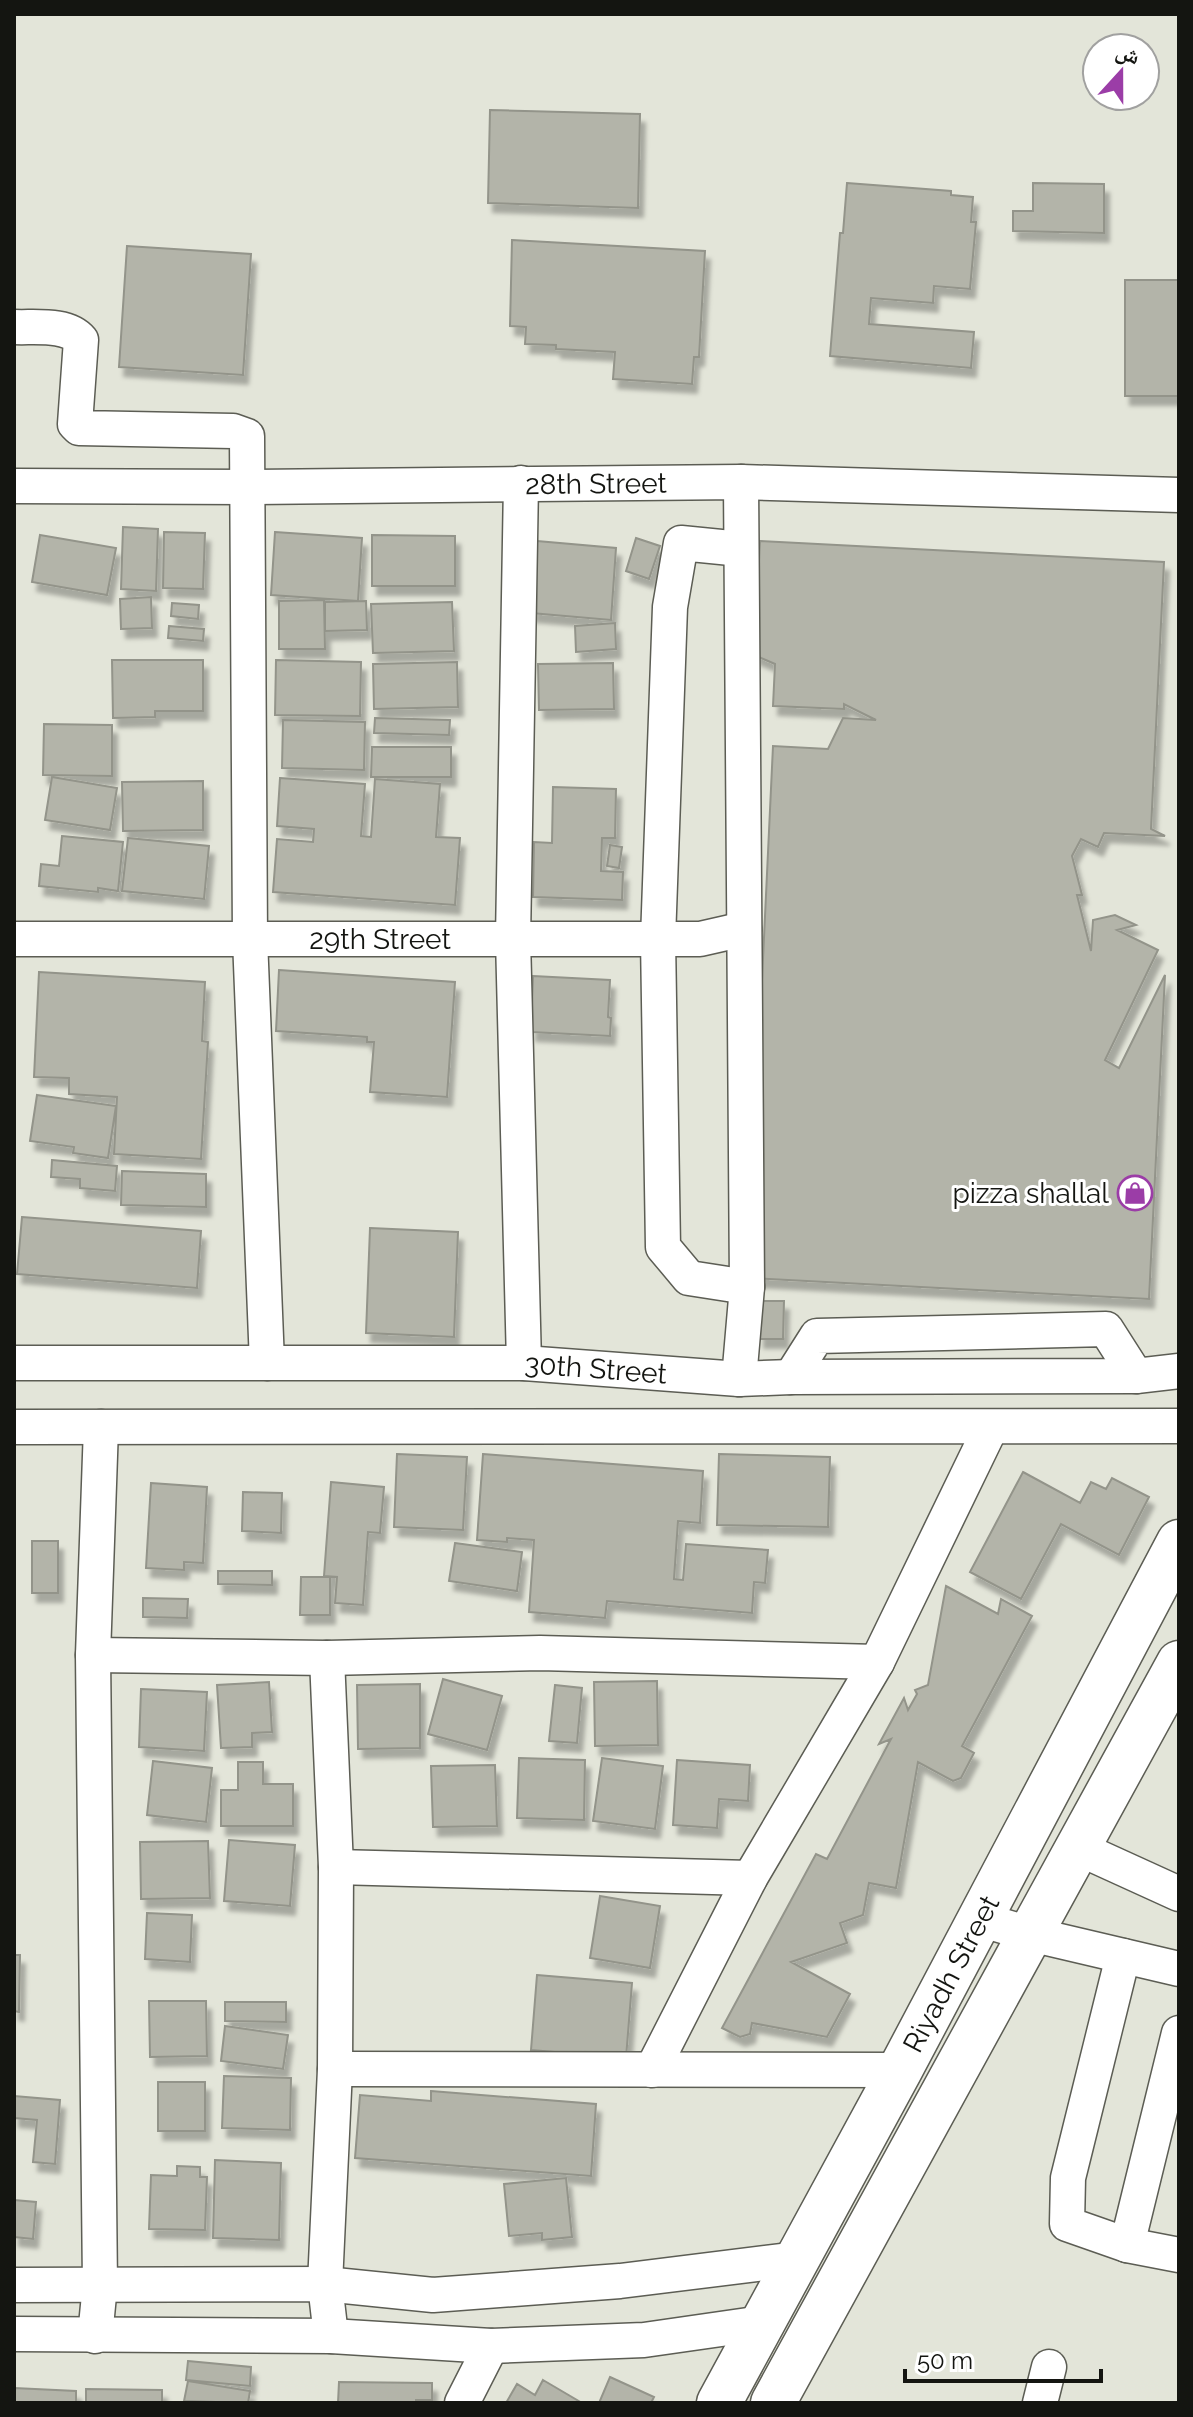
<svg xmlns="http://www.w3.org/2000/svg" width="1193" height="2417" font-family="Raleway,'Noto Naskh Arabic',sans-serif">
  <defs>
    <filter id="shadow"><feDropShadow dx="5" dy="9" stdDeviation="2" flood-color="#0004"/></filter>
  </defs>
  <rect width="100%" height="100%" fill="#e3e5d9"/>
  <!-- building -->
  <path fill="#b3b4a9" stroke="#93948a" stroke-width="2" filter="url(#shadow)" d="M490,110L640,114L638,208L488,203Z
    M847,183L951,191V195L973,197L971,222H976L970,289L934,286L933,303L871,298L869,324L974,332L971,368L830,356L840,233H843Z
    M1033,183L1104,184V233L1013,231V211H1033Z
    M512,240L705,251L699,357H694L692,384L613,379L615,352L556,349V345L525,344L526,327L510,326Z
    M127,246L251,254L243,375L119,367Z
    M1125,280H1179V396H1125Z
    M123,527L158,529L156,591L121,589Z
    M164,532L205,533L203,589L163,588Z
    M275,532L362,538L358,601L271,595Z
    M40,535L116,548L107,595L32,582Z
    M372,535L455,536V586H372Z
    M636,538L660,546L649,579L626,571Z
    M537,541L616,548L611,620L531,613Z
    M760,541L1164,562L1151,829L1165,836L1104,833L1098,847L1081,839L1072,856L1082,895H1077L1091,951L1093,920L1115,915L1136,925L1117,930L1158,950L1105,1060L1119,1068L1165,975L1149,1299L748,1278L773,746L828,749L843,718L876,720L844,704V709L773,706L775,664L754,655Z
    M151,597L152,628L121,629L120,599Z
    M324,600L325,649H279V601Z
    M366,601L367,630L325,631V602Z
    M452,602L454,651L373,653L371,604Z
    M172,603L199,605L198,619L171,616Z
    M615,623L616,649L576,652L575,626Z
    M169,626L204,629L203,641L168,638Z
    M112,660H203V711H155V717L113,718Z
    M276,660L361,662L360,716L275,715Z
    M457,662L458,707L374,709L373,664Z
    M613,663L614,709L539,710L538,664Z
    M375,718L450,720L449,735L374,733Z
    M283,720L365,722L364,770L282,768Z
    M44,724L112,725V776L43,775Z
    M372,747H451V777H371Z
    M52,777L117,788L110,830L45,820Z
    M280,778L365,784L361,836L371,837L375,779L440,784L436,837L460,838L455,905L273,892L277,839L313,842L314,829L277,826Z
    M203,781V830L123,831L122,782Z
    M553,787L616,789L615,838H602L601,871L623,872L622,900L533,897L534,842L552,843Z
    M62,836L123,842L118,891L98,888V892L39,886L41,864L59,866Z
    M128,838L209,846L204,899L122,891Z
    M610,845L622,847L619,868L607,866Z
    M279,970L455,982L447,1097L370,1092L374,1042H367V1037L276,1031Z
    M39,972L205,982L202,1041L208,1042L201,1159L114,1154L117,1097L69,1094V1078L34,1077Z
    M533,976L610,980L608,1017L611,1018L610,1036L531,1032Z
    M37,1095L116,1106L108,1158L73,1153L74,1147L30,1141Z
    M52,1160L117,1166L115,1191L80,1188V1179L51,1177Z
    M122,1171L206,1174V1207L121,1205Z
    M22,1217L201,1231L197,1288L17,1274Z
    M370,1228L458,1232L454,1337L366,1333Z
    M759,1301H784L783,1339H759Z
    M397,1454L467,1457L463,1530L394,1527Z
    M483,1454L703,1471L700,1523L678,1521L674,1579L683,1580L686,1544L768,1550L765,1583L754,1582L752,1613L607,1601L605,1618L529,1612L534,1540L507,1538V1542L477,1540Z
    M719,1454L830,1457L828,1527L717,1525Z
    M1023,1472L1080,1503L1091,1482L1106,1489L1112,1478L1149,1497L1119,1555L1061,1524L1021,1599L970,1572Z
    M331,1482L384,1487L380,1533L368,1532L363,1605L335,1603L337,1577L324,1576Z
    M151,1483L207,1487L203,1563L184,1562V1570L146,1568Z
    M243,1492L282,1493L281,1533L242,1531Z
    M32,1541H58V1593H32Z
    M455,1543L522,1552L517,1591L449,1581Z
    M218,1571H272V1585L218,1584Z
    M301,1577H330V1615H300Z
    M946,1586L998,1614L1001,1599L1032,1616L962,1746L974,1753L961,1778L953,1781L918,1762L896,1888L869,1883L863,1915L840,1923L847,1943L791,1962L850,1994L827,2037L752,2023L750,2034L740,2037L722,2028L816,1854L827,1859L891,1739L879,1744L904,1698L908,1710L917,1694L915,1690L928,1685Z
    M143,1598L188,1599L187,1618L143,1617Z
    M443,1679L502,1696L487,1750L428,1734Z
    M657,1681L658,1745L595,1746L594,1682Z
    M269,1682L272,1732L252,1733V1747L221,1748L217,1685Z
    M420,1684V1748L358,1749L357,1685Z
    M555,1685L582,1688L577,1743L549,1741Z
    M141,1689L207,1692L204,1751L139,1747Z
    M519,1758L585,1760L584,1820L517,1818Z
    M602,1758L663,1766L655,1829L593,1821Z
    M677,1760L750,1765L748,1801L719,1799L717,1828L673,1825Z
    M153,1761L212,1768L206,1822L147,1815Z
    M238,1762H263V1784H293V1826H221V1790H238Z
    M495,1765L497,1826L433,1827L431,1766Z
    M229,1840L295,1845L290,1906L224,1901Z
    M208,1841L210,1898L141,1899L140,1842Z
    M600,1896L660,1906L650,1968L590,1958Z
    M147,1913L192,1915L190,1962L145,1959Z
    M14,1955H20L19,2012L14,2011Z
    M537,1975L632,1983L626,2058L531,2050Z
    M149,2001H206L207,2056L150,2057Z
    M225,2002H286V2022L225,2021Z
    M225,2026L288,2035L283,2069L221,2061Z
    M224,2076L291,2078L290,2130L222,2128Z
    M158,2082H205V2131H158Z
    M431,2091L596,2104L591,2176L355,2158L360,2095L431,2101Z
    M14,2096L60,2100L55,2164L33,2162L37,2120L14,2118Z
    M215,2160L281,2163L279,2240L213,2238Z
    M177,2166L200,2167V2177H207L205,2230L149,2229L151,2175L177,2176Z
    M566,2178L572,2237L542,2240V2233L509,2236L504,2184Z
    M14,2200L36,2202L33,2239L14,2237Z
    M188,2361L251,2367L250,2386L186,2380Z
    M610,2377L654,2397L651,2403H599Z
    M543,2380L582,2403H506L517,2384L535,2395Z
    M188,2381L250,2391L248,2403L184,2401Z
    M339,2382L432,2383V2400H416V2403H338Z
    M14,2388L76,2391V2403H14Z
    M86,2389L162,2390V2403H86Z"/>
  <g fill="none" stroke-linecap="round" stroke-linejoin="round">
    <!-- minor casing -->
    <g stroke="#5c5d54" stroke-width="37">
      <g id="minor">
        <path d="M14,327C34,328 67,323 81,340L75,424L79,428L233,431L247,436L250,939L267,1363"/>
        <path d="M521,483L513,939L524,1363"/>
        <path id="s1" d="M14,486L246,487L741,482L1179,495"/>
        <path d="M741,549L681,543L670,607L658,939L663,1247L689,1278L747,1287"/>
        <path id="s2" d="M14,939H700L744,929"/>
        <path id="s3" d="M14,1363H524L739,1379L791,1377L1136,1376L1179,1371"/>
        <path d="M791,1377L817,1336L1106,1329L1136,1376"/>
        <path d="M739,1379L747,1287L741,482"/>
        <path d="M14,1427L1179,1426"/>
        <path d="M93,1655L327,1658L540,1653L877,1662"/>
        <path d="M327,1658L336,1867L335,2069L325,2284L331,2336"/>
        <path d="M1078,1848L1179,1894"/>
        <path d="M336,1867L750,1878"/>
        <path d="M979,1919L1030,1934L1179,1969"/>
        <path d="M1123,1956L1068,2178L1067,2224L1127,2245L1179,2255"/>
        <path d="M335,2069L900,2070"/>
        <path d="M652,2070L750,1878L877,1662L991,1427"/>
        <path d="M1127,2245L1179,2033"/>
        <path d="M14,2285L325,2284L433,2295L620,2281L797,2259"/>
        <path d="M14,2334L331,2336L491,2346L644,2340L762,2323"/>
        <path d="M95,2336L100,2285L93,1655L101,1427"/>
        <path d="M462,2403L491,2346"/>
        <path d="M1040,2403L1049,2367"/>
      </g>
    </g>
    <!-- major casing -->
    <g stroke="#5c5d54" stroke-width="47">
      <g id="major">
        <path id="s4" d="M719,2403L900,2070L1179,1542"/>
        <path d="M773,2403L1179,1663"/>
      </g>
    </g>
    <!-- minor -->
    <use href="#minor" stroke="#fff" stroke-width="34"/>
    <!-- major -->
    <use href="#major" stroke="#fff" stroke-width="44"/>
  </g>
  <!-- icons -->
  <defs>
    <g id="shop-ring" transform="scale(1.8)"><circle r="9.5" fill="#fff" stroke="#9b3da7" stroke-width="1.5"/><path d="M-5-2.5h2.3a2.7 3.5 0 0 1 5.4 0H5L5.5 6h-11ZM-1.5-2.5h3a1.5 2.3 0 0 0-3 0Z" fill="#9b3da7"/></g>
  </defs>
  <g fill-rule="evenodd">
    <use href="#shop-ring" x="1135" y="1193"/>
  </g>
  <g text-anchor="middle" stroke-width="6" stroke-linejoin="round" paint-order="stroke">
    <!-- street labels -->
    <g font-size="28" fill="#141511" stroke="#fff">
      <text dy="10" stroke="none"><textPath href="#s1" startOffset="582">28th Street</textPath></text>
      <text dy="10" stroke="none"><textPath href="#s2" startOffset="366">29th Street</textPath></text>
      <text dy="10" stroke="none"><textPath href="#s3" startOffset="582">30th Street</textPath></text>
      <text dy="10" stroke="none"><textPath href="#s4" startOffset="488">Riyadh Street</textPath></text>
    </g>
    <!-- poi labels -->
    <g font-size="28" fill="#141511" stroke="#fff" text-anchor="end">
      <text x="1109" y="1203">pizza shallal</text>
    </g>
  </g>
  <!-- border -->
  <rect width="1193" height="2417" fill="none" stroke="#141511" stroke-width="32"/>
  <!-- north arrow -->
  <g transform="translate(1121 72) rotate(21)"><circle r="38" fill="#ffffff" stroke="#a1a1a0" stroke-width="2"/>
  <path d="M0-6L14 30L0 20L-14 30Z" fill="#9b3da7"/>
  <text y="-12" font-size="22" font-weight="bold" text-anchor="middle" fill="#141511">ش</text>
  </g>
  <!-- scale -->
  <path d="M905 2369v12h196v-12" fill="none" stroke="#141511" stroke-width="4"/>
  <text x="917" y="2369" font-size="24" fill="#141511" stroke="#ffffff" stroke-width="6" paint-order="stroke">50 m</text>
</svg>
